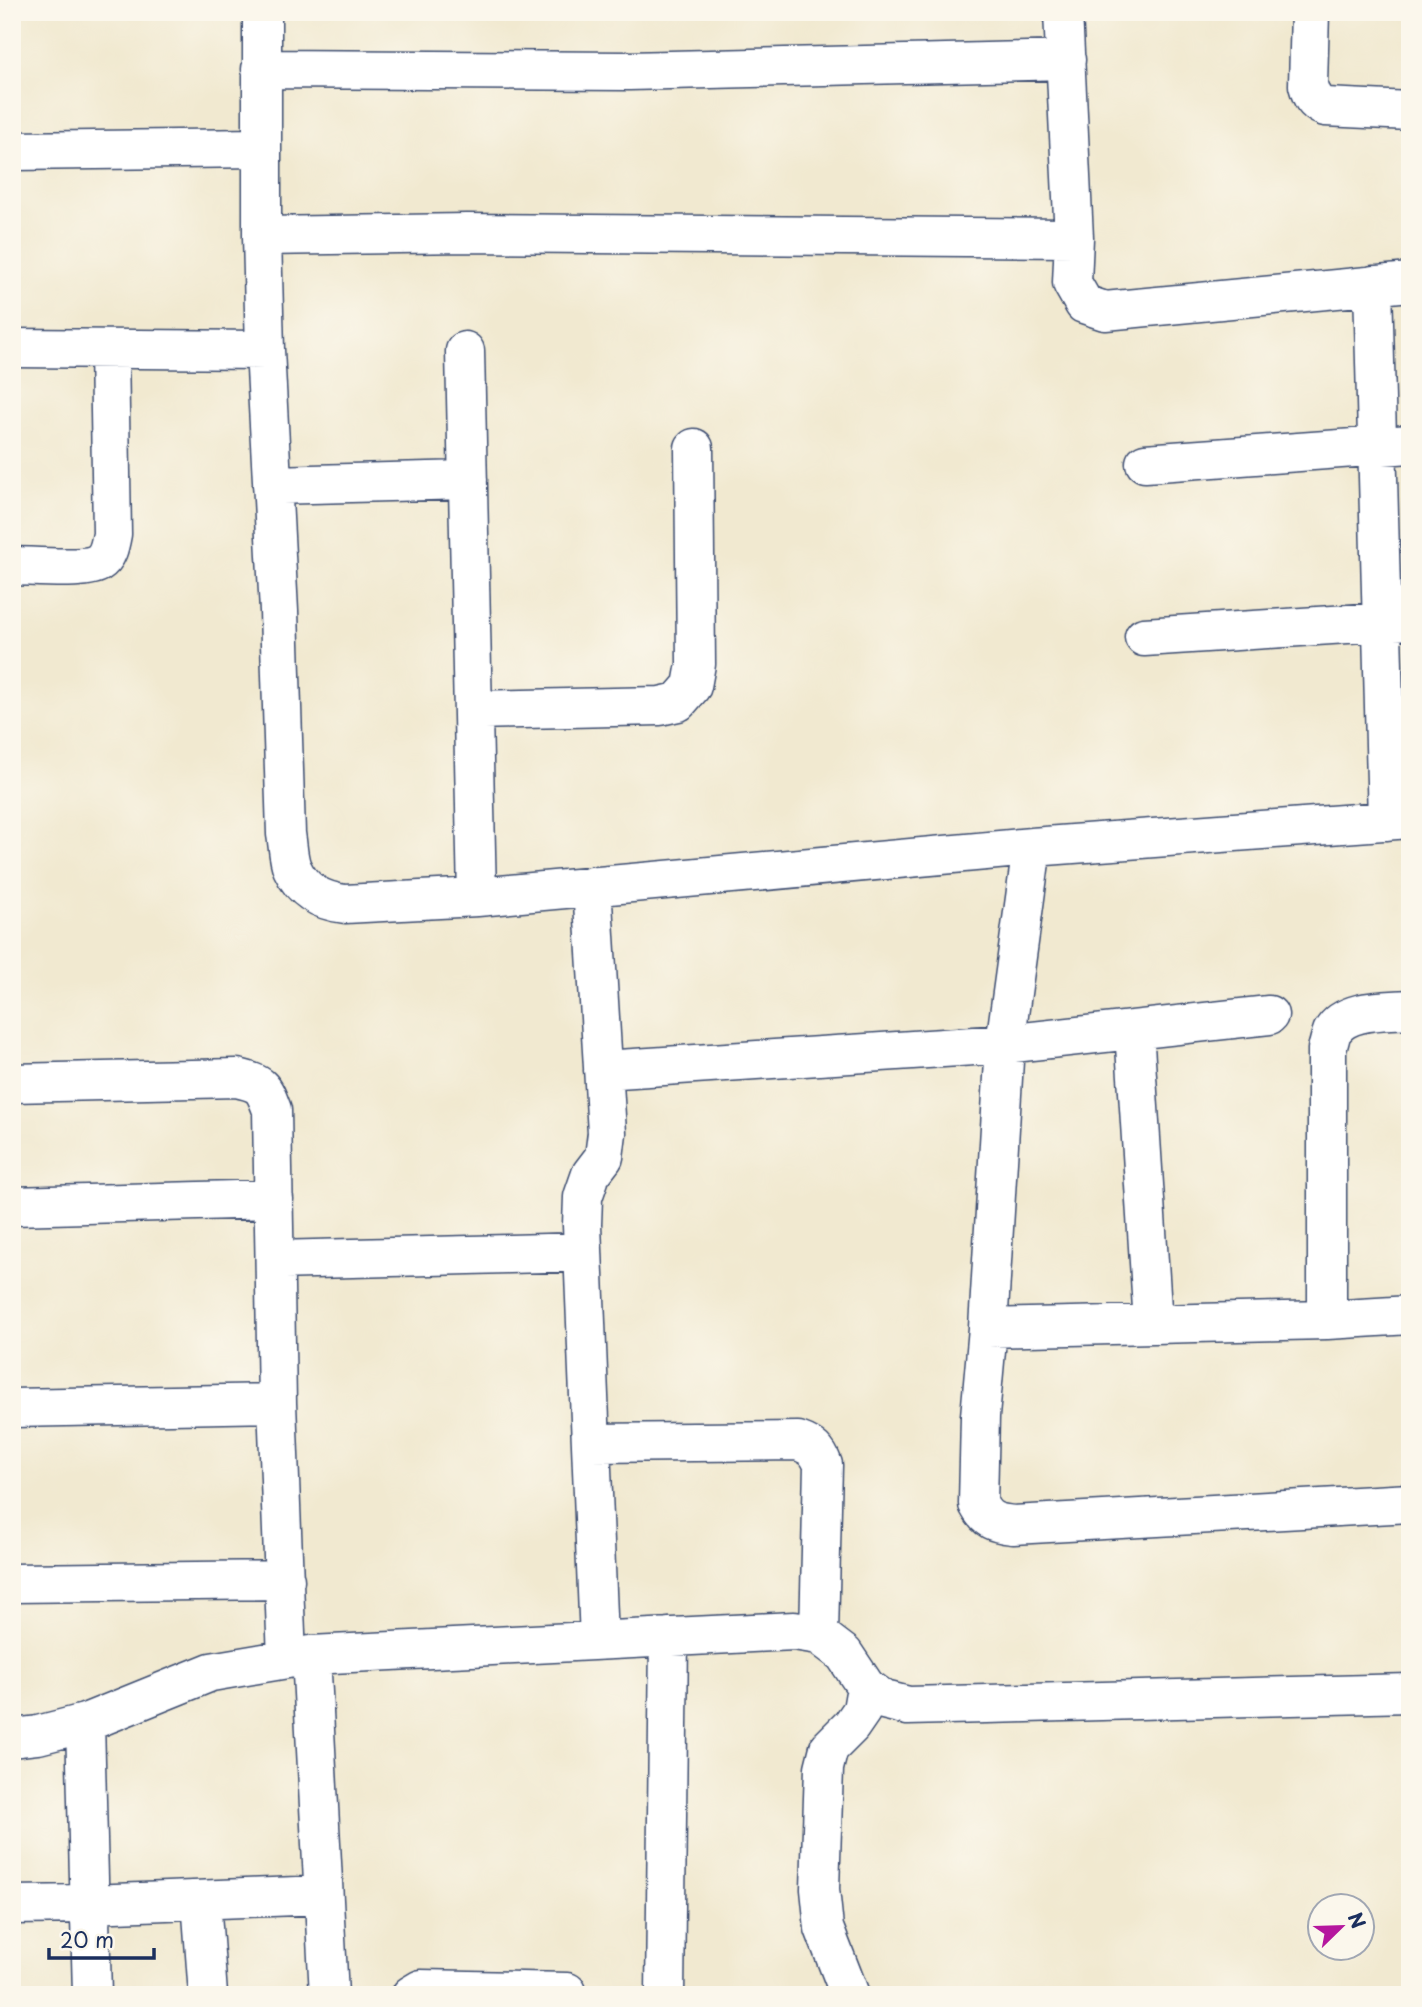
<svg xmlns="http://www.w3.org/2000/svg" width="1422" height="2007" font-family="'Playpen Sans',sans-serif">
  <rect width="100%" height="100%" fill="#fbf7ec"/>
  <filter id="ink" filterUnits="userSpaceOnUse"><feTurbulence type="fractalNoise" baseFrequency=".0143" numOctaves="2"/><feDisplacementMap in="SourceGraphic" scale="14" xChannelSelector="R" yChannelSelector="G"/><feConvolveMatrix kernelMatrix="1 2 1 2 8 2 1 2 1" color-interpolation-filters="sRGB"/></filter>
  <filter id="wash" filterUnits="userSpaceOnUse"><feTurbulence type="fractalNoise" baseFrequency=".00686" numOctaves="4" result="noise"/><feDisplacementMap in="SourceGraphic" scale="28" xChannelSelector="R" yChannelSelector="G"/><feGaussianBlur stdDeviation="1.57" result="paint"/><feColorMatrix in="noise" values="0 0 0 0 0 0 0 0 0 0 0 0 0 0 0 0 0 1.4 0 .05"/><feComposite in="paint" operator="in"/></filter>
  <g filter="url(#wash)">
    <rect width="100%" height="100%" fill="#f1e9d0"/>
  </g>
  <g filter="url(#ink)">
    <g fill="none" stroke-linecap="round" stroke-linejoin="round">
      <!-- minor casing -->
      <g stroke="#3b4b6f" stroke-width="41">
        <path id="minor" d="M1063,12L1074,238
          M1310,12L1308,85C1311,96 1314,103 1325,107L1410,111
          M261,69L629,71L1066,60
          M12,151L261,148
          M262,236L467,233L1074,238L1072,283L1084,304L1105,311L1410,282
          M1373,285L1387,821
          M12,348L265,350L262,236V12
          M265,350L279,611L286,834C288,845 288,858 292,868C303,892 321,901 345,904L477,897L1032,847L1410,819
          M465,351L477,897
          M1145,463L1410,444
          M272,485L468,480
          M12,566C30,566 84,571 98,563C108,557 110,545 112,534L109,349
          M1144,637L1410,620
          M473,710L660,706L678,702L692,686L696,664L694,448
          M1032,847L1005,1044L988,1328L1327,1320L1410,1315
          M592,886L607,1133L604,1157L591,1174L583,1197L582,1225L599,1640
          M1134,1030L1153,1324
          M603,1070L1005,1044L1269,1015
          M12,1083L237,1078C262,1084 263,1086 272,1110L277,1403L287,1659
          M12,1206L274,1199
          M275,1260L583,1252
          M1327,1320V1049C1329,1044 1330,1037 1332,1032C1345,1008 1386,1011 1410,1009
          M988,1328L980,1416L978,1504C987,1521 995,1523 1013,1525L1410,1503
          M12,1408L277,1403
          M591,1443L798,1441C812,1446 818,1451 823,1465L819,1635
          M12,1583L285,1580
          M311,1655L329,1995
          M85,1723L92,1995
          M12,1738L38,1735L85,1723L211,1672L311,1655L794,1631L819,1635L844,1654L866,1687L884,1700L908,1706L1410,1693
          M201,1900L208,1995
          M12,1905L89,1904L323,1895
          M411,1995L421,1989L567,1992
          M665,1995L669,1637
          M850,1995L824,1928L820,1889L824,1768L829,1748L851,1726L862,1710L866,1687"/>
      </g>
      <!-- minor -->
      <use href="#minor" stroke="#fff" stroke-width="38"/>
    </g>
  </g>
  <!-- margin -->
  <rect width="1422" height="2007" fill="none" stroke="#fbf7ec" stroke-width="42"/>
  <!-- north arrow -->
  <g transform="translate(1341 1927) rotate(67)"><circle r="33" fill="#fbf7ec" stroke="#a1a7b3" stroke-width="2"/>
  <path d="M0-5L12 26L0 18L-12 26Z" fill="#b5179e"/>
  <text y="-10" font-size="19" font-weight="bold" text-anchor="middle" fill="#1b2f5e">N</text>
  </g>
  <!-- scale -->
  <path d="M49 1948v10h105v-10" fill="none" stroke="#1b2f5e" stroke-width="3.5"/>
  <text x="60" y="1948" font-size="21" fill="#1b2f5e" stroke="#fbf7ec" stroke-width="5" paint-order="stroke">20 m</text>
</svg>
